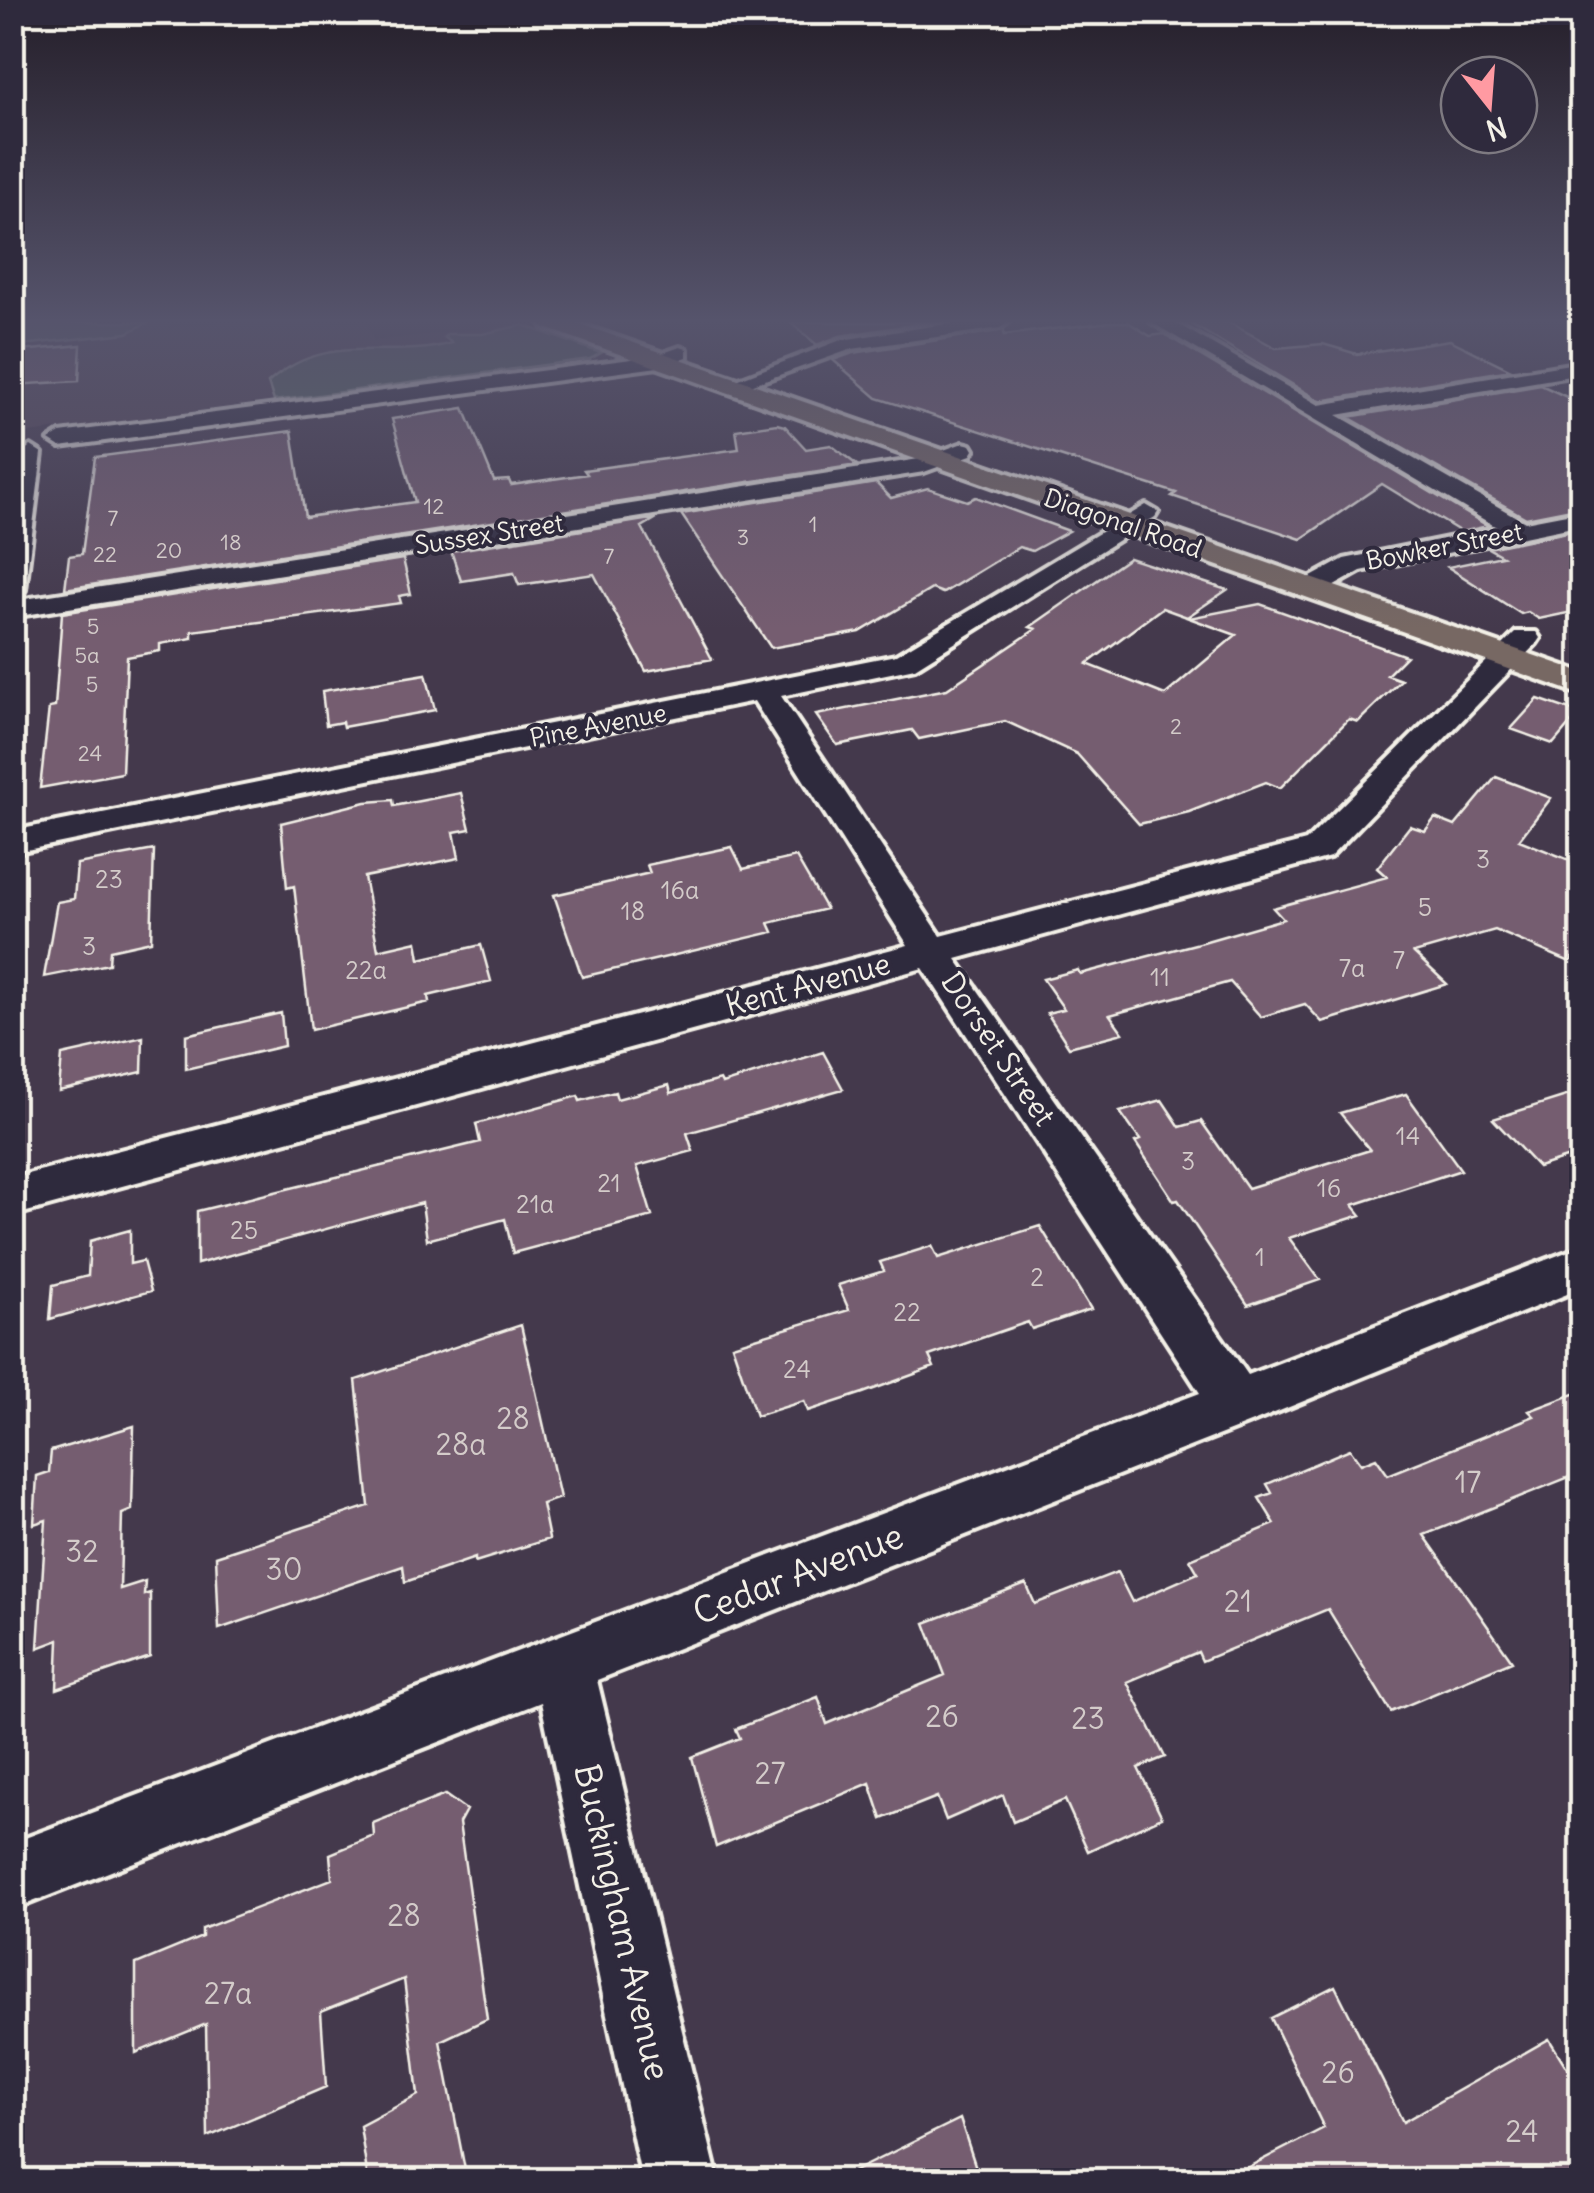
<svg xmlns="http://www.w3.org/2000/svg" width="1594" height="2193" font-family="Delius,sans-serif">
  <rect width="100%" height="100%" fill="#44394c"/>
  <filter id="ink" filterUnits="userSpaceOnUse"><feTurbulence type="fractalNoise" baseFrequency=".01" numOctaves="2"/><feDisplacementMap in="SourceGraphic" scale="20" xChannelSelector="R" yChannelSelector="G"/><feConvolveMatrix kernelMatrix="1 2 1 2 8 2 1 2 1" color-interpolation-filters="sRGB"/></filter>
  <g filter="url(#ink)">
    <!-- built -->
    <path fill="#534457" d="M12,322H168L169,328L222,322H366L374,341L518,324L616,356L13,435Z"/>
    <!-- green -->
    <path fill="#576962" stroke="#a6ada5" stroke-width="2.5" d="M13,322H149L127,333L13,346Z
      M523,325L601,353L590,359L274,401L268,383C327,329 386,362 452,343L444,337L448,334H482Z"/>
    <!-- building -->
    <path fill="#755d70" stroke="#f4f1e8" stroke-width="2.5" d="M790,322H932L840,336L817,345Z
      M1109,322H1128L1150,336L1164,334L1488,526L1461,532L1382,484L1301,539L1172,496L1176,493L877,398L833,360L853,353L1004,330V335Z
      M1188,322H1228L1276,348L1323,344L1357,354L1450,340L1511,370L1320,401Z
      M81,345L79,381L12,385V352Z
      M1541,385L1582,404V507L1526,518L1348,417Z
      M464,408L494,481L509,480L511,485L587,474L584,470L739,449L736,430L777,424L785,426L806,449L831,445L857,465L65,589L69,556L82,554L95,457L292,431L305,517L415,502L392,419Z
      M876,483L891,498L928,488L967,501L976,497L1069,531L1032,551L1019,547L943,593L932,589L860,632L771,648L681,514Z
      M657,518L642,527L712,659L646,671L594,574L519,585L514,573L461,581L451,551Z
      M1582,529V610L1539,619L1528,612L1521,614L1448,567L1502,556L1488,548Z
      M1129,558L1227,590L1187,617L1162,608L1087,664L1165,695L1236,635L1189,618L1260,604L1406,656L1387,675L1401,680L1358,722L1349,719L1280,788L1266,782L1189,812L1139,824L1077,754L1005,721L919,739L912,730L837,745L816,715L947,689L1036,629L1030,627Z
      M403,559L411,594L399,596L401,603L192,631V638L160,644V651L127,657L122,773L40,788L49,708L55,707L62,613Z
      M426,674L435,710L343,727L342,722L326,725L322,691Z
      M1538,699L1579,713L1553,744L1511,729Z
      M1496,777L1551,798L1519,840L1582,865V943L1570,962L1495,930L1414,953L1447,984L1322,1022L1305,1004L1261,1017L1230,982L1110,1015L1123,1033L1069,1047L1047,1013L1064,1009L1043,979L1078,970L1080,974L1203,942L1283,919L1273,908L1387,877L1377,868L1410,826L1425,831L1435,818L1455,826Z
      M461,793L470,829L454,832L459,858L364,877L378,950L417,941L420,959L481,945L491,981L428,996L429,1002L311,1030L294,886L287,888L281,823L366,802L393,800L394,806Z
      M732,847L743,869L796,857L826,909L769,923L773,932L582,977L554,895L650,873L647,865Z
      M154,850L151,941L110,950L109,964L44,977L57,902L74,899L77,864Z
      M281,1013L284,1046L186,1069V1035Z
      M143,1037L142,1072L59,1091L62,1055Z
      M823,1052L843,1089L687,1133L693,1151L637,1166L652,1216L513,1253L505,1219L427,1240L422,1203L197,1264V1211L480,1142L476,1124L578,1096L580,1101L615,1092L617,1099L669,1085L671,1093L720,1080L722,1084Z
      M1582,1091V1153L1538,1167L1493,1119Z
      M1406,1094L1461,1170L1353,1205L1361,1215L1289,1238L1320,1280L1248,1305L1178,1200L1174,1201L1135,1142L1140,1140L1120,1112L1162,1100L1180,1127L1201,1121L1248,1188L1370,1150L1340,1113Z
      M1040,1226L1091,1309L1032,1329L1028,1322L929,1356L934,1367L863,1393L808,1411L804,1401L756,1416L732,1345L849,1310L838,1285L884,1271L880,1262L932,1246L938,1258Z
      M130,1230V1264L143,1261L151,1291L50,1319L53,1285L88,1276L90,1241Z
      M521,1325L560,1498L542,1504L549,1539L475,1562V1558L405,1582L403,1566L219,1629L216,1556L369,1506L356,1380Z
      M1582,1391V1472L1424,1535L1512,1661L1391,1712L1328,1609L1202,1661L1198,1652L1127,1682L1165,1757L1138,1768L1162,1817L1088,1851L1065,1800L1013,1822L1003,1795L946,1820L937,1797L882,1819L870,1783L716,1847L692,1757L740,1738L736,1729L818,1697L827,1724L945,1675L925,1623L1026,1584L1035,1604L1117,1572L1132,1602L1198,1573L1190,1559L1275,1524L1259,1498L1272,1493L1267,1484L1350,1449L1361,1464L1376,1458L1388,1475L1534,1416L1529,1411Z
      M134,1426L132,1510L122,1514L120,1589L145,1581L144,1595L150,1593V1657L57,1689L59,1640L38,1648L46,1520L34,1524L37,1476L49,1472L51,1451Z
      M445,1795L466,1810L459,1823L487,2019L440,2041L467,2180H368L360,2126L418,2095L404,1979L321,2012L326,2087L208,2137L206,2024L136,2053V1964L202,1937V1929L332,1879L330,1854L374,1836L373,1823Z
      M1335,1986L1403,2122L1549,2039L1582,2092V2180H1223L1324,2128L1271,2018Z
      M960,2119L980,2180H836Z"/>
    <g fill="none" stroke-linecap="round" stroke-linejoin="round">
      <!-- minor casing -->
      <g stroke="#f4f1e8" stroke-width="8">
        <path id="minor" d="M959,322H1009L1000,328L852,349L731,392L721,386L841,340Z
          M1151,322H1174L1319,405L1582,362V374L1337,415L1525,522L1582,511V525L1361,571L1320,594H1302L1298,588L1302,582L1344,559L1498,528Z
          M680,347L687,349V357L658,367L60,447L49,440L60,433L655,356Z
          M963,443L971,445L974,450L971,455L924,472L12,617V601L919,459Z
          M31,446L42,453L25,590L12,598V500L20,453Z
          M1146,505L1158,512L1155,517L915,668L781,696L941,936L1306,841L1516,632H1536L1540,638L1536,644L1330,857L956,959L1248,1375L1582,1246V1288L1255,1421L597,1680L718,2180H642L541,1702L12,1910V1843L1200,1393L923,968L12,1216V1178L908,945L754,701L12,853V831L896,655Z"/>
      </g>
      <!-- major casing -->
      <g stroke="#f4f1e8" stroke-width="8">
        <path id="major" d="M540,322H574L1582,672V695L543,327Z"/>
      </g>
      <!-- minor -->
      <use href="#minor" fill="#2f2a3d" fill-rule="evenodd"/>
      <!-- major -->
      <use href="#major" fill="#776864" fill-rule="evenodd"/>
    </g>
  </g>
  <!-- sky -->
  <linearGradient id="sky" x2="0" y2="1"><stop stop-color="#251f2a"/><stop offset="0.51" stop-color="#56546c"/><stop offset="1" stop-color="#56546c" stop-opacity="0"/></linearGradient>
  <rect width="1594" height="629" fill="url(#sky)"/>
  <g text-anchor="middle" stroke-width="8" stroke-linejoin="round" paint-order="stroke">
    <!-- far-number labels -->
    <g font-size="22" fill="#d4ccca">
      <text x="434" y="514">12</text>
      <text x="113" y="526">7</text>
      <text x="813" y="532">1</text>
      <text x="743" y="545">3</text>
      <text x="231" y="550">18</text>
      <text x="169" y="558">20</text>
      <text x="105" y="562">22</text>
      <text x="609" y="564">7</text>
      <text x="93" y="634">5</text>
      <text x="87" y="663">5a</text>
      <text x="92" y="692">5</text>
      <text x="1176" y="734">2</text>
      <text x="90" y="761">24</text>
    </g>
    <!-- far-street labels -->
    <g font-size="25" fill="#f4f1e8" stroke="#2f2a3d">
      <text transform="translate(1123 523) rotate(19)" y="9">Diagonal Road</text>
      <text transform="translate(489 534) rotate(-9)" y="9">Sussex Street</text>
      <text transform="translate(1444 546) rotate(-11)" y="9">Bowker Street</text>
      <text transform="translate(598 725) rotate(-11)" y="9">Pine Avenue</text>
    </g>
    <!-- number labels -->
    <g font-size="25" fill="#d4ccca">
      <text x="1483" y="868">3</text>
      <text x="109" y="888">23</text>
      <text x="680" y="899">16a</text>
      <text x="1425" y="916">5</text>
      <text x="633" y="920">18</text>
      <text x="89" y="955">3</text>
      <text x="1399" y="969">7</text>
      <text x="1352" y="977">7a</text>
      <text x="366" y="979">22a</text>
      <text x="1160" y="986">11</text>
      <text x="1408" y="1145">14</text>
      <text x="1188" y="1170">3</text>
      <text x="609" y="1192">21</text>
      <text x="1329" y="1197">16</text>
      <text x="535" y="1213">21a</text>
      <text x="244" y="1239">25</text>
      <text x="1260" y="1266">1</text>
      <text x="1037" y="1286">2</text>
      <text x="907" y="1321">22</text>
      <text x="797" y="1378">24</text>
    </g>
    <!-- street labels -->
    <g font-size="30" fill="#f4f1e8" stroke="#2f2a3d">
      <text transform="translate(808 985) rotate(-15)" y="10">Kent Avenue</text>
      <text transform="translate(998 1049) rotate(56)" y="10">Dorset Street</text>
    </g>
    <!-- near-number labels -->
    <g font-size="30" fill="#d4ccca">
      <text x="513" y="1429">28</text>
      <text x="461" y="1455">28a</text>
      <text x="1468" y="1493">17</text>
      <text x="82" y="1562">32</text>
      <text x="284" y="1580">30</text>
      <text x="1238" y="1612">21</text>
      <text x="942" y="1727">26</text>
      <text x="1088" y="1729">23</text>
      <text x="770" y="1784">27</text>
      <text x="404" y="1926">28</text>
      <text x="228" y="2004">27a</text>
      <text x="1338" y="2083">26</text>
      <text x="1522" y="2142">24</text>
    </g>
    <!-- near-street labels -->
    <g font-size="35" fill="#f4f1e8" stroke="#2f2a3d">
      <text transform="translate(798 1574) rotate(-21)" y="12">Cedar Avenue</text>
      <text transform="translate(622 1922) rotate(77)" y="12">Buckingham Avenue</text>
    </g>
  </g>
  <!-- margin -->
  <rect width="1594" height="2193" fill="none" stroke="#2f2a3d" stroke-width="50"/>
  <rect x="25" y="25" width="1544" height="2143" fill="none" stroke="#f4f1e8" stroke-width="4" filter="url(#ink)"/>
  <!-- north arrow -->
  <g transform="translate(1489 105) rotate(163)"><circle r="48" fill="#2f2a3d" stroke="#7e7a81" stroke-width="2.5"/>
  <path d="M0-8L18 38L0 25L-18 38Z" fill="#ff9aa2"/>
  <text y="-15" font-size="28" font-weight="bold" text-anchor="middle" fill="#f4f1e8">N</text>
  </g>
</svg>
